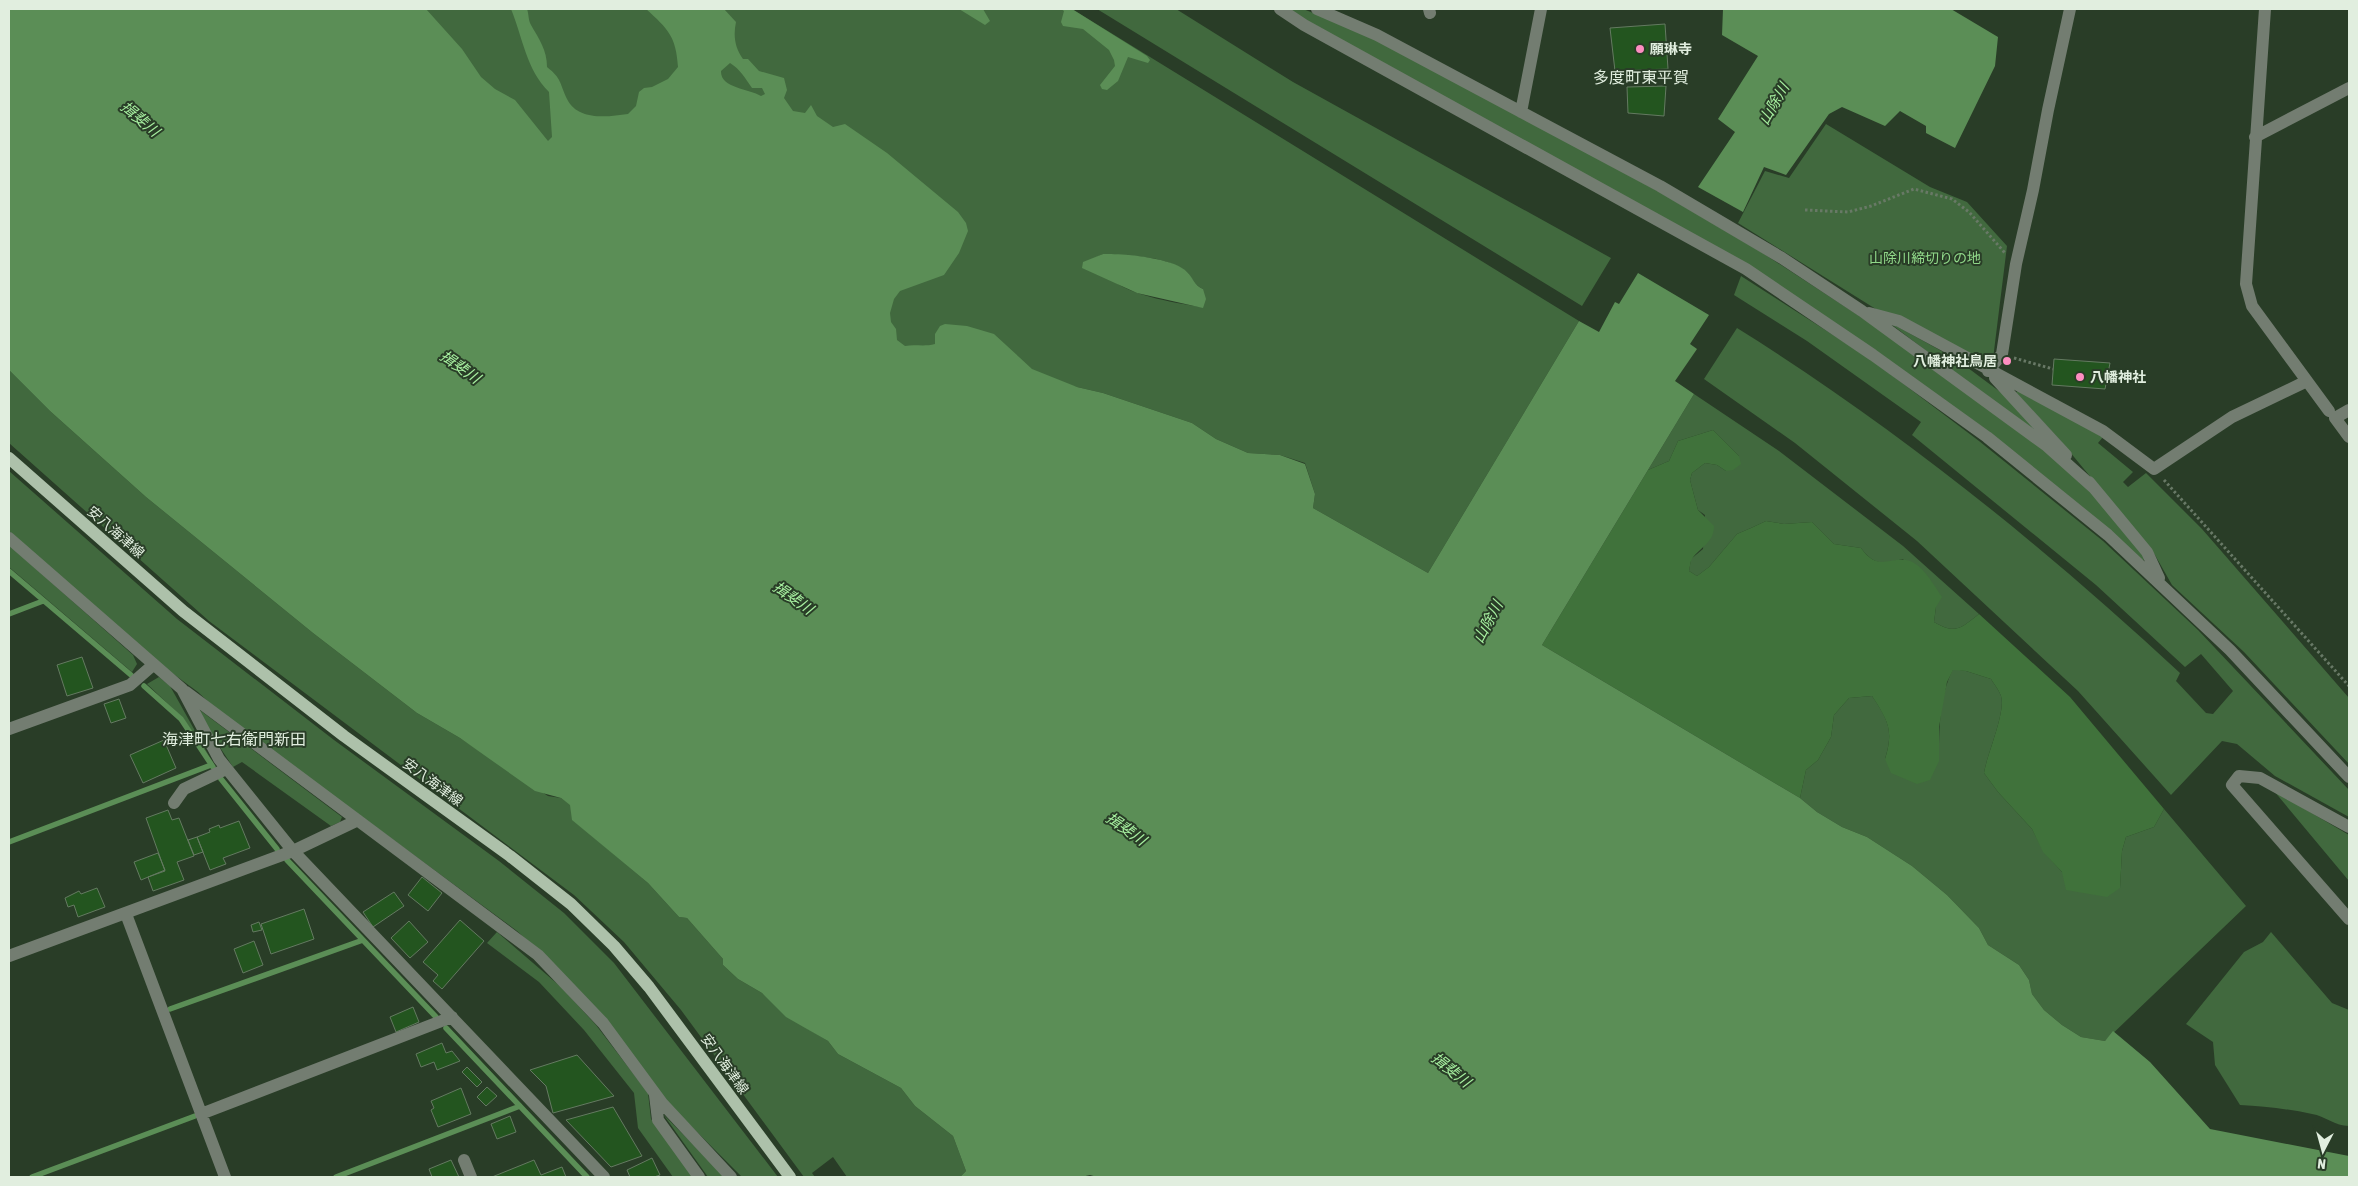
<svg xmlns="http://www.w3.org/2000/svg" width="2358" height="1186" font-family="'Asap Condensed','Noto Sans JP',sans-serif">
  <rect width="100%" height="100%" fill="#293d27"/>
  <!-- green -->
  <path fill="#41693e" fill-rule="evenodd" d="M392,9H1072L1579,321L1428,573L1313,508L1315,494L1305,463L1280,455L1248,453L1216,439L1192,423L1103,393L1077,387L929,368L563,160ZM1103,254C1130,256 1161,255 1184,270C1192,275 1193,285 1203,289V307C1179,304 1134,296 1115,282C1107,276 1101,266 1095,258Z
    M1097,9H1176L1293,82L1611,258L1582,306Z
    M1286,9H1303L1367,34L1656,190L1761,252L1896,340L2040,447L2088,487L2145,557L2143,561L1750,266Z
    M1826,124L1930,187L1967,202L2007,246L1993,359L1987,363L1911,331L1738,223L1765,171L1789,178Z
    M1741,276L1869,358L1979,441L2103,541L2198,630L2349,790V817L2275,776L2237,744L2222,741L2171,795L2078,691L1917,541L1795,443L1704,379L1737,328C1896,427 2043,546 2180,673L2176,681L2206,713L2213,714L2233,691L2201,654L2185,667L2096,585L1912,435L1921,422L1807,341L1734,295Z
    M1887,321L1956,359L2011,400L2045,441Z
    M9,370L50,411L146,497L313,633L417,713L460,738L548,796L561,798L571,805L573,820L648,883L679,917L687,918L723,959V965L738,979L762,993L808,1029L828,1041L838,1054L901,1088L915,1106L953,1136L966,1171L960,1177H847L833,1157L812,1173L815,1177H804L681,1010L624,942L574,895L209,621L9,443Z
    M2018,390L2103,437L2098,443L2133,472L2123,482L2128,487L2146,473L2202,529L2349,698V764L2244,652L2172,585L2155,555L2060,440L2016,393Z
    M1694,394L1779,451L1903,546L1979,614C1961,628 1956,635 1934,622L1936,607L1903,559C1883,564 1874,566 1861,548L1834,544L1812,522L1784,524L1766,521L1751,528L1737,534L1709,567L1697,576L1689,571L1691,559L1703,549L1705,515L1698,510L1690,480L1692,473L1705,463L1717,465L1726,471L1739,456L1713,430L1678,441L1669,461L1648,470Z
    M9,471L177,619L334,740L499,861L564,913L614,963L778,1177H742L670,1105L544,956L517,931L217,710L198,692L157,662L9,531Z
    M9,545L133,655L137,664L132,672L9,567Z
    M1953,669L1966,671L1991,679C1994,684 1999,690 2001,696C2006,712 1987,754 1984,773L1998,792L2032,829L2044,852L2062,872L2120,888L2122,851L2126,837L2154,827L2164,809L2246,906L2105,1041L2081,1037L2062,1025L2044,1010L2032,994L2029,980L2019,965L1988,945L1979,928L1947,895L1912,866L1867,837L1842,827L1817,812L1800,798L1806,770L1818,760L1831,737L1834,715L1849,698L1872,696C1888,720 1894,730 1885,759L1939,761C1939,730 1939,697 1953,669Z
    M159,677L170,686L209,756L183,718L147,684Z
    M197,708L342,817L340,822L331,826L242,762L233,767L195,710Z
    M2274,791L2349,835V881Z
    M497,932L561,987L596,1025L648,1093L651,1119L693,1177H673L638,1128L634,1093L584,1030L539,982L487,943Z
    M2271,932L2332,1003L2349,1010V1126C2335,1126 2325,1116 2312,1114C2288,1109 2264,1106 2240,1105L2215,1065L2213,1042L2186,1024L2244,952L2263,942Z
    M663,1114L725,1177H708Z"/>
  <!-- forest -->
  <path fill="#40723b" d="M1713,430L1739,456L1741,464L1733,470L1726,471L1717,465L1705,463L1692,473L1690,480L1698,510L1714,526C1714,543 1700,547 1692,559C1690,562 1690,567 1689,571L1697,576L1709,567L1737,534L1751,528L1766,521L1784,524L1812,522L1834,544L1861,548C1881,576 1893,551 1914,563C1925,569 1935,587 1942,597L1936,607L1934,622C1956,635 1961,628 1979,614L2070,697L2164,809L2154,827L2126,837L2122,851L2120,888L2107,897L2066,890L2062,872L2043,852L2032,829L1998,792L1984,773C1987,754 2006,712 2001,696C1999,690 1994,684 1991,679L1966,671L1953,670L1947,682L1939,727V761L1930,780L1917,784L1891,773L1885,759C1894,730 1888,721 1872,696L1849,698L1834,715L1831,737L1818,760L1806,770L1800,798L1542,645L1648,470L1669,461L1678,441Z"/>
  <!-- water -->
  <path fill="#5b8e56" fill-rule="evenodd" d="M9,9H426L462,49L481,77L495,89L515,100L548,141L552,137L549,92C526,69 523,38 511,9H527C529,14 528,20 531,25C539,39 547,50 547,67C562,79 559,82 567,99C578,121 607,117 628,114L636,106L639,92L644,88L652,87L668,79L678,67C676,36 668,29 646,9H724L736,22C733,36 735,48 743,59H748L759,71L784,78L787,90L784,98L793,111L805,113L811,105L817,116L833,127L845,124L887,153L958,212L966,223L968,231L959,253L944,275L900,291L894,299L890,313L891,322L896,329L897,340L905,346C915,344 924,347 935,344V334L940,326L945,324L967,326L994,334L1032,369L1077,387L1103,393L1192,423L1216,439L1248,453L1280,455L1305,464L1315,494L1313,508L1428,573L1579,321L1599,332L1615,302L1619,304L1638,273L1709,315L1690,344L1697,349L1675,381L1694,394L1542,645L1800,798L1817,812L1842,827L1867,837L1912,866L1947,895L1979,928L1988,945L2019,965L2029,980L2032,994L2044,1010L2062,1025L2081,1037L2105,1041L2113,1031L2150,1062L2210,1129L2349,1156V1177H1097L1090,1175L1081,1177H960L966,1171L953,1136L915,1106L901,1088L838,1054L828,1041L786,1017L762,993L738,979L723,965V959L687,918L679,917L648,883L572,820L570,805L561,798L535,791L460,738L417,713L313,633L146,497L50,411L9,370ZM730,63C740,69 745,78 752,88H762L765,94L761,96C749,89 720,88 721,71Z
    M959,9H983L990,21L985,25Z
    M1061,9H1072L1147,56L1150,60L1148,63L1128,57L1118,81L1107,90L1102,89L1100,85L1115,66L1114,60L1109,50L1083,29L1063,26L1061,22L1064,11Z
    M1723,9H1951L1998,37L1995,66L1955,148L1926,133V126L1900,111L1885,126L1842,107L1829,114L1786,175L1764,167L1743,212L1698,187L1735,132L1718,119L1758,56L1722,35Z
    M1103,254C1122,253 1175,258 1187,272C1194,279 1194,285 1203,289L1206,299L1203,308L1137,293L1082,268L1083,262Z"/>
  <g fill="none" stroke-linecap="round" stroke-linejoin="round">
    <!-- stream -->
    <path stroke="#5b8e56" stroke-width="5.5" d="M9,571L131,675
      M9,614L43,601
      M144,686L181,719L213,767
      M221,779L277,849
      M9,842L211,765
      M287,860L436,1017
      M170,1009L363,940
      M446,1028L587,1177
      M32,1177L195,1116
      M336,1177L520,1106"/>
  </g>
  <!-- building -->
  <path fill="#23551f" stroke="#647a61" d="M1665,24L1668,69L1615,71L1610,28Z
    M1666,86L1664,116L1628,113L1627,87Z
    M2054,359L2110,363L2105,389L2052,385Z
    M82,657L93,688L67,696L57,665Z
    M119,699L126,718L111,723L104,704Z
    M164,740L176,768L143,783L130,755Z
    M168,810L172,820L179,818L194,856L177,862L184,880L153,891L148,877L165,871L146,818Z
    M239,821L250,848L223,858L226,864L210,870L197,837L210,832L209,829L219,825L220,828Z
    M197,837L203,852L194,855L188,840Z
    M158,853L165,870L141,880L134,862Z
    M422,877L442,893L428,911L408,895Z
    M97,888L105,907L78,917L74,905L68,907L65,898L79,891L81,894Z
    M394,892L404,906L373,927L363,912Z
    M304,909L314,939L271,954L261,924Z
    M460,920L484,941L442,989L433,981L438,975L423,962Z
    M409,921L428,942L410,958L391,938Z
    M259,922L262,930L253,932L251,925Z
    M254,941L263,965L243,973L234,949Z
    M413,1007L419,1022L396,1032L390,1017Z
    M442,1043L446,1053L452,1051L460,1061L437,1070L434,1062L421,1067L416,1054Z
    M577,1055L614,1096L553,1113L546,1086L530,1070Z
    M467,1067L482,1082L477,1087L462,1072Z
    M487,1087L497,1096L486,1106L477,1097Z
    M461,1088L471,1114L438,1127L431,1110L434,1108L431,1101Z
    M613,1107L642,1156L611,1167L566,1120Z
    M510,1116L516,1132L497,1139L491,1124Z
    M652,1158L660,1175L654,1177H630L627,1170Z
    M451,1160L459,1177H432L429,1169Z
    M534,1160L541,1175L562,1167L566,1177H492Z"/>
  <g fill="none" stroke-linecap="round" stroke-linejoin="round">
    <!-- path -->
    <path stroke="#687966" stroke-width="3" stroke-dasharray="2.5 2.5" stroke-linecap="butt" d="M1805,210L1848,212L1871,206L1914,189L1952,199L1969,212L2005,253
      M2014,358L2053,369
      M2164,480L2349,686"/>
    <!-- minor -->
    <path stroke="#737d71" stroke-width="12" d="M1280,9L1304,25L1746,269L1873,355L1987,437L2108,535L2161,585L2230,650L2349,777
      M1317,9L1377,35L1660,186L1782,258L1862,311L2047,446L2094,488
      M1429,9L1430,13
      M2265,9L2246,284L2252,306L2329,411
      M1521,112L1541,9
      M2255,137L2349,88
      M1869,313L1899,321L2103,431L2154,469L2232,417L2307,381
      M1988,371L2002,354L2016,264L2033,190L2048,110L2070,9
      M1995,378L2066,455
      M2349,410L2335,418L2349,437
      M2089,482L2147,552L2159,578
      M9,538L182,689L219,759L293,851L604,1177
      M186,692L538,955L603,1023L662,1103L731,1177
      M9,729L130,685L153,665
      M174,803L184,789L226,769
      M2349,827L2260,778L2239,776L2232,785L2349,919
      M126,914L225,1177
      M9,956L293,851L356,821
      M655,1095L658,1120L699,1177
      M201,1114L452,1017
      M464,1160L471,1177"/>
    <!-- major -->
    <path stroke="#adc1aa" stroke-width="12" d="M9,458L183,611L344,736L510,856L571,904L614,946L649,987L790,1177"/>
  </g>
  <!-- markers -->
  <g fill="#fd8ec0" stroke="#293d27" stroke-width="2">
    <circle cx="1640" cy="49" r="5"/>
    <circle cx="2007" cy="361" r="5"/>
    <circle cx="2080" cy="377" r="5"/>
  </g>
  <g text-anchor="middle" stroke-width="4" stroke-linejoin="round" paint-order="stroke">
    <!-- poi labels -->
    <g font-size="14" font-weight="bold" fill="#e1eedf" stroke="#293d27" text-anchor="start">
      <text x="1650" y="54">願琳寺</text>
      <text x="1997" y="366" text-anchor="end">八幡神社鳥居</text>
      <text x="2090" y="382">八幡神社</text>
    </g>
    <!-- park labels -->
    <g font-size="14" fill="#90d889" stroke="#293d27">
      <text x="1925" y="263">山除川締切りの地</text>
    </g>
    <!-- street labels -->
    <g font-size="14" fill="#e1eedf" stroke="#293d27">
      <text transform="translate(116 532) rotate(41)" y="5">安八海津線</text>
      <text transform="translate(433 782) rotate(36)" y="5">安八海津線</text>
      <text transform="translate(725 1064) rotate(54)" y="5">安八海津線</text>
    </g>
    <!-- water labels -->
    <g font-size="15" font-style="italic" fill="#a7f0a0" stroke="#293d27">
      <text transform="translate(1774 104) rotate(-60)" y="5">山除川</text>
      <text transform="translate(140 119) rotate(40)" y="5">揖斐川</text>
      <text transform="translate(460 367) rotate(35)" y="5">揖斐川</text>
      <text transform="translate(793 598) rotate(35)" y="5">揖斐川</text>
      <text transform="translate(1488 622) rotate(-62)" y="5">山除川</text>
      <text transform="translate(1126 829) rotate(35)" y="5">揖斐川</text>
      <text transform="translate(1451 1070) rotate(39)" y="5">揖斐川</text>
    </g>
    <!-- quarter labels -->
    <g font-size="16" fill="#e1eedf" stroke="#293d27">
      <text x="1641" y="83">多度町東平賀</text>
      <text x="234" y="745">海津町七右衛門新田</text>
    </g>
  </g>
  <!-- border -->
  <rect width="2358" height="1186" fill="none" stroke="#e1eedf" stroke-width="20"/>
  <!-- north arrow -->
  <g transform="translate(2323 1151) rotate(186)" stroke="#293d27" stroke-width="4" paint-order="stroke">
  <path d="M0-4L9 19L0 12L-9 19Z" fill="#e1eedf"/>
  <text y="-8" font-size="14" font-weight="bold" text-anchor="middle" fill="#e1eedf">N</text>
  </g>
</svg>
